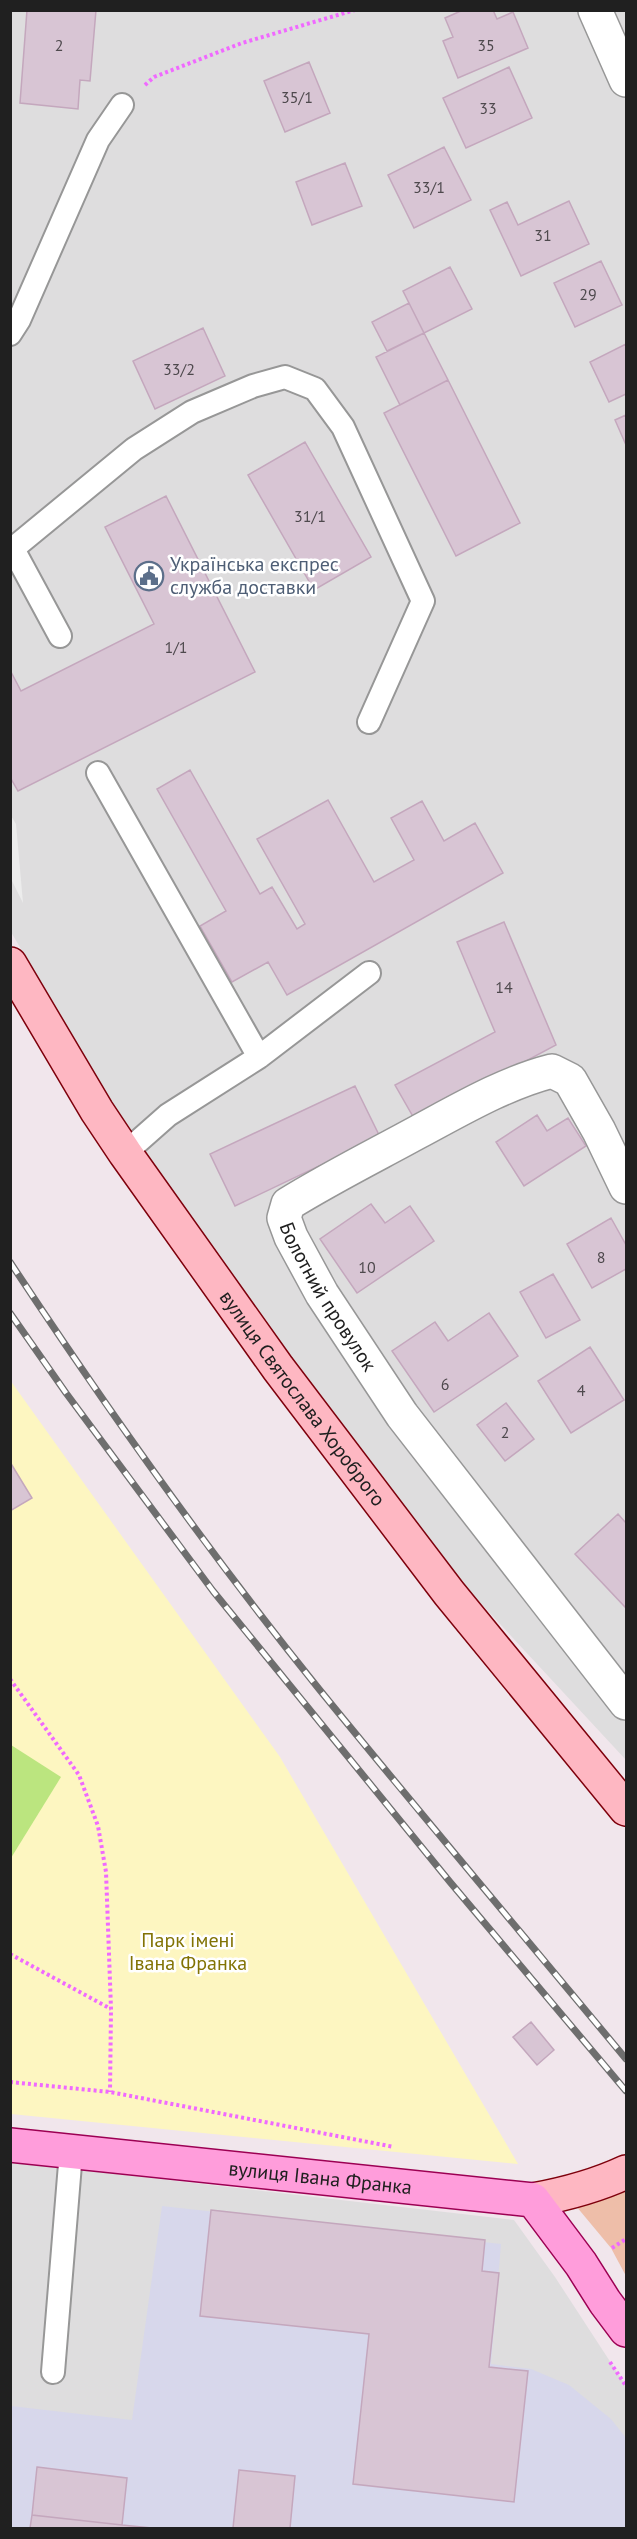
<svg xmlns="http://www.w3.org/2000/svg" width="637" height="2539" font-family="'PT Sans',sans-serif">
  <rect width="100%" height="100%" fill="#f1e6ec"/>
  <!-- residential -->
  <path fill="#deddde" d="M10,11H626V1760L462,1583L290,1358L111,1102L11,932Z
    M11,2162L514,2220L555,2277L626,2386V2528H11Z"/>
  <!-- industrial -->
  <path fill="#d7d7eb" d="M162,2206L501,2244L491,2364L531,2369L569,2385L611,2419L626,2438V2528H11V2406L132,2420Z"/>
  <!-- grass -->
  <path fill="#eebea9" d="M626,2172V2276L611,2248L566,2194Z"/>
  <!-- park -->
  <path fill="#fdf6c1" d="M10,1380L280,1757L518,2164L11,2114Z"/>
  <!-- pitch -->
  <path fill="#bbe57f" d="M11,1745L61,1777L11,1858Z"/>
  <!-- parking -->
  <path fill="#ececec" d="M10,814L16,824L23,903L11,879Z"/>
  <!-- building -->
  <path fill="#d8c5d4" stroke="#c4a7bd" stroke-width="1.5" d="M27,10H96L90,81L80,80L78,109L20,103Z
    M463,10H493L497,19L513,12L528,48L458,78L443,41L453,37L445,18Z
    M309,62L330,113L285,132L264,81Z
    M509,67L532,118L466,148L443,98Z
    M444,147L471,200L414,228L388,175Z
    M345,163L362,206L312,225L296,182Z
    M569,201L589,244L521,276L490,210L507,202L518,225Z
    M601,261L622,305L575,327L554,283Z
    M450,267L472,309L424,333L403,291Z
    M409,303L424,333L387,351L372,322Z
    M203,328L225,376L155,409L133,361Z
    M424,333L448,380L400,405L376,357Z
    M626,344V394L609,402L590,362Z
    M448,380L520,523L456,556L384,413Z
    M626,415V445L615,420Z
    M305,442L371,557L314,590L248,475Z
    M166,496L255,672L18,791L10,777V670L21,691L154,624L105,527Z
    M190,770L260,894L272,887L297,929L305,924L257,839L328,800L374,882L414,860L391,818L422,801L444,841L475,823L503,873L287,995L268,962L232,982L200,926L226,911L157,789Z
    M504,922L556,1045L415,1120L395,1085L495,1032L457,942Z
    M355,1086L380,1137L235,1206L210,1154Z
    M537,1115L547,1131L568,1118L586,1146L524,1186L496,1142Z
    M371,1204L385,1223L410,1206L434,1241L357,1293L320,1239Z
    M611,1218L626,1245V1269L592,1288L567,1244Z
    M553,1274L580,1320L546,1338L520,1292Z
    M489,1313L518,1356L434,1412L392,1351L435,1322L448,1341Z
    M590,1347L624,1400L571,1433L538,1381Z
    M506,1403L534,1439L505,1461L477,1425Z
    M10,1462L32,1498L10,1511Z
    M618,1514L626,1523V1608L575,1554Z
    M531,2022L554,2050L537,2065L513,2037Z
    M211,2210L485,2240L482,2271L499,2273L489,2367L528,2371L514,2502L353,2484L369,2334L200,2316Z
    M37,2467L127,2478L122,2525L32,2515Z
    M239,2470L295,2476L290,2528H233Z
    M32,2515L122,2525L152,2528H30Z"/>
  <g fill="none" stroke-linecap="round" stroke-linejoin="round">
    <!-- service casing -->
    <g stroke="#979797" stroke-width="26">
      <path id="service" d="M10,334L19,320L98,140L122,105
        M13,549L60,636
        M10,551L134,449L192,412L253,386L285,377L315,389L343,427L423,601L369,722
        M98,773L259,1057
        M125,1153L168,1115L259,1057L369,973
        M53,2372L71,2152"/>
    </g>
    <!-- minor casing -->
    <g stroke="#979797" stroke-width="36">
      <g id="minor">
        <path d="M595,10L626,80"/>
        <path id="s1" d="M626,1187L599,1131L570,1080L552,1071C505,1083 461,1109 418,1132C374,1156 330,1178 288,1204L284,1218L291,1237L322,1294L402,1415L626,1703"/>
      </g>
    </g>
    <!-- secondary casing -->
    <g stroke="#7e000c" stroke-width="36">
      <g id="secondary">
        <path id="s2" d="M10,964L97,1111L125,1153L278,1368L449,1593L626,1809"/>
        <path d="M533,2200C566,2194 596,2186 626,2172"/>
      </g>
    </g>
    <!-- primary casing -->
    <g stroke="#9c0053" stroke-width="36">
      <g id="primary">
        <path id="s3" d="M10,2145L533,2200L581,2264L605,2302L626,2330"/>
      </g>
    </g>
    <!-- path -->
    <path stroke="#f069ff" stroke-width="4" stroke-dasharray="3 3" stroke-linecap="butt" d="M145,85L154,77L242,43L355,10
      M10,1679L79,1775L98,1826L106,1872L111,2009L110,2092
      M10,1954L111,2009
      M10,2082L110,2092L394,2147
      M612,2248L626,2239
      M610,2362L626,2386"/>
    <!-- service -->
    <use href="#service" stroke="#fff" stroke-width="22"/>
    <!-- minor -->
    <use href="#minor" stroke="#fff" stroke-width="33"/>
    <!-- secondary -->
    <use href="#secondary" stroke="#feb7c2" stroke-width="33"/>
    <!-- primary -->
    <use href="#primary" stroke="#ff9ddb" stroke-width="33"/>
    <!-- rail casing -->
    <g stroke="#6e6e6e" stroke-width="7">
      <path id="rail" d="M10,1262C107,1409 209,1553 319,1689C420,1813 524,1936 626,2059
        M10,1313L66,1393L213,1591L450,1882L626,2091"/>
    </g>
    <!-- rail -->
    <use href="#rail" stroke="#fff" stroke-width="4.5" stroke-dasharray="14" stroke-linecap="butt"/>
  </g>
  <!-- icons -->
  <defs>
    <g id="civic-ring" transform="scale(1.5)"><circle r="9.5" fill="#fff" stroke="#5c6f8a" stroke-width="1.5"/><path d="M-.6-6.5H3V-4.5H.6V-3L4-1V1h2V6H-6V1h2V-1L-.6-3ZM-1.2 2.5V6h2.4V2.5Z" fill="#5c6f8a"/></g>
  </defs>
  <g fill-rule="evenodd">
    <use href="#civic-ring" x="149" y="576"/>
  </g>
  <g text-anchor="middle" stroke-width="5" stroke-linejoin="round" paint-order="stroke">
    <!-- number labels -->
    <g font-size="16" fill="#4e494d">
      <text x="59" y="51">2</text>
      <text x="486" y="51">35</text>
      <text x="297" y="103">35/1</text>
      <text x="488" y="114">33</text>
      <text x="429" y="193">33/1</text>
      <text x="543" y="241">31</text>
      <text x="588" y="300">29</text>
      <text x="179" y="375">33/2</text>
      <text x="310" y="522">31/1</text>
      <text x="176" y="653">1/1</text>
      <text x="504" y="993">14</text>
      <text x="601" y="1263">8</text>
      <text x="367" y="1273">10</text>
      <text x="445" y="1390">6</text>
      <text x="581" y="1396">4</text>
      <text x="505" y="1438">2</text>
    </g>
    <!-- service labels -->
    <g font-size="20" fill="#4e5e75" stroke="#fff" text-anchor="start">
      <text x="170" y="571">Українська експрес<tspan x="170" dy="23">служба доставки</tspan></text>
    </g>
    <!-- street labels -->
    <g font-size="20" fill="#202020" stroke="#fff">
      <text dy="7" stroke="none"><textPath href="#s1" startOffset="542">Болотний провулок</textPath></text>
      <text dy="7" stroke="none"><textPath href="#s2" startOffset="524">вулиця Святослава Хороброго</textPath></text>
      <text dy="7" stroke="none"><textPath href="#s3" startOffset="312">вулиця Івана Франка</textPath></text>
    </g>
    <!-- park labels -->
    <g font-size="20" fill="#827305" stroke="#fff">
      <text x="188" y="1947">Парк імені<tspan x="188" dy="23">Івана Франка</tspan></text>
    </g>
  </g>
  <!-- border -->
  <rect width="637" height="2539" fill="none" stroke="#202020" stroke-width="24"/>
</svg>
